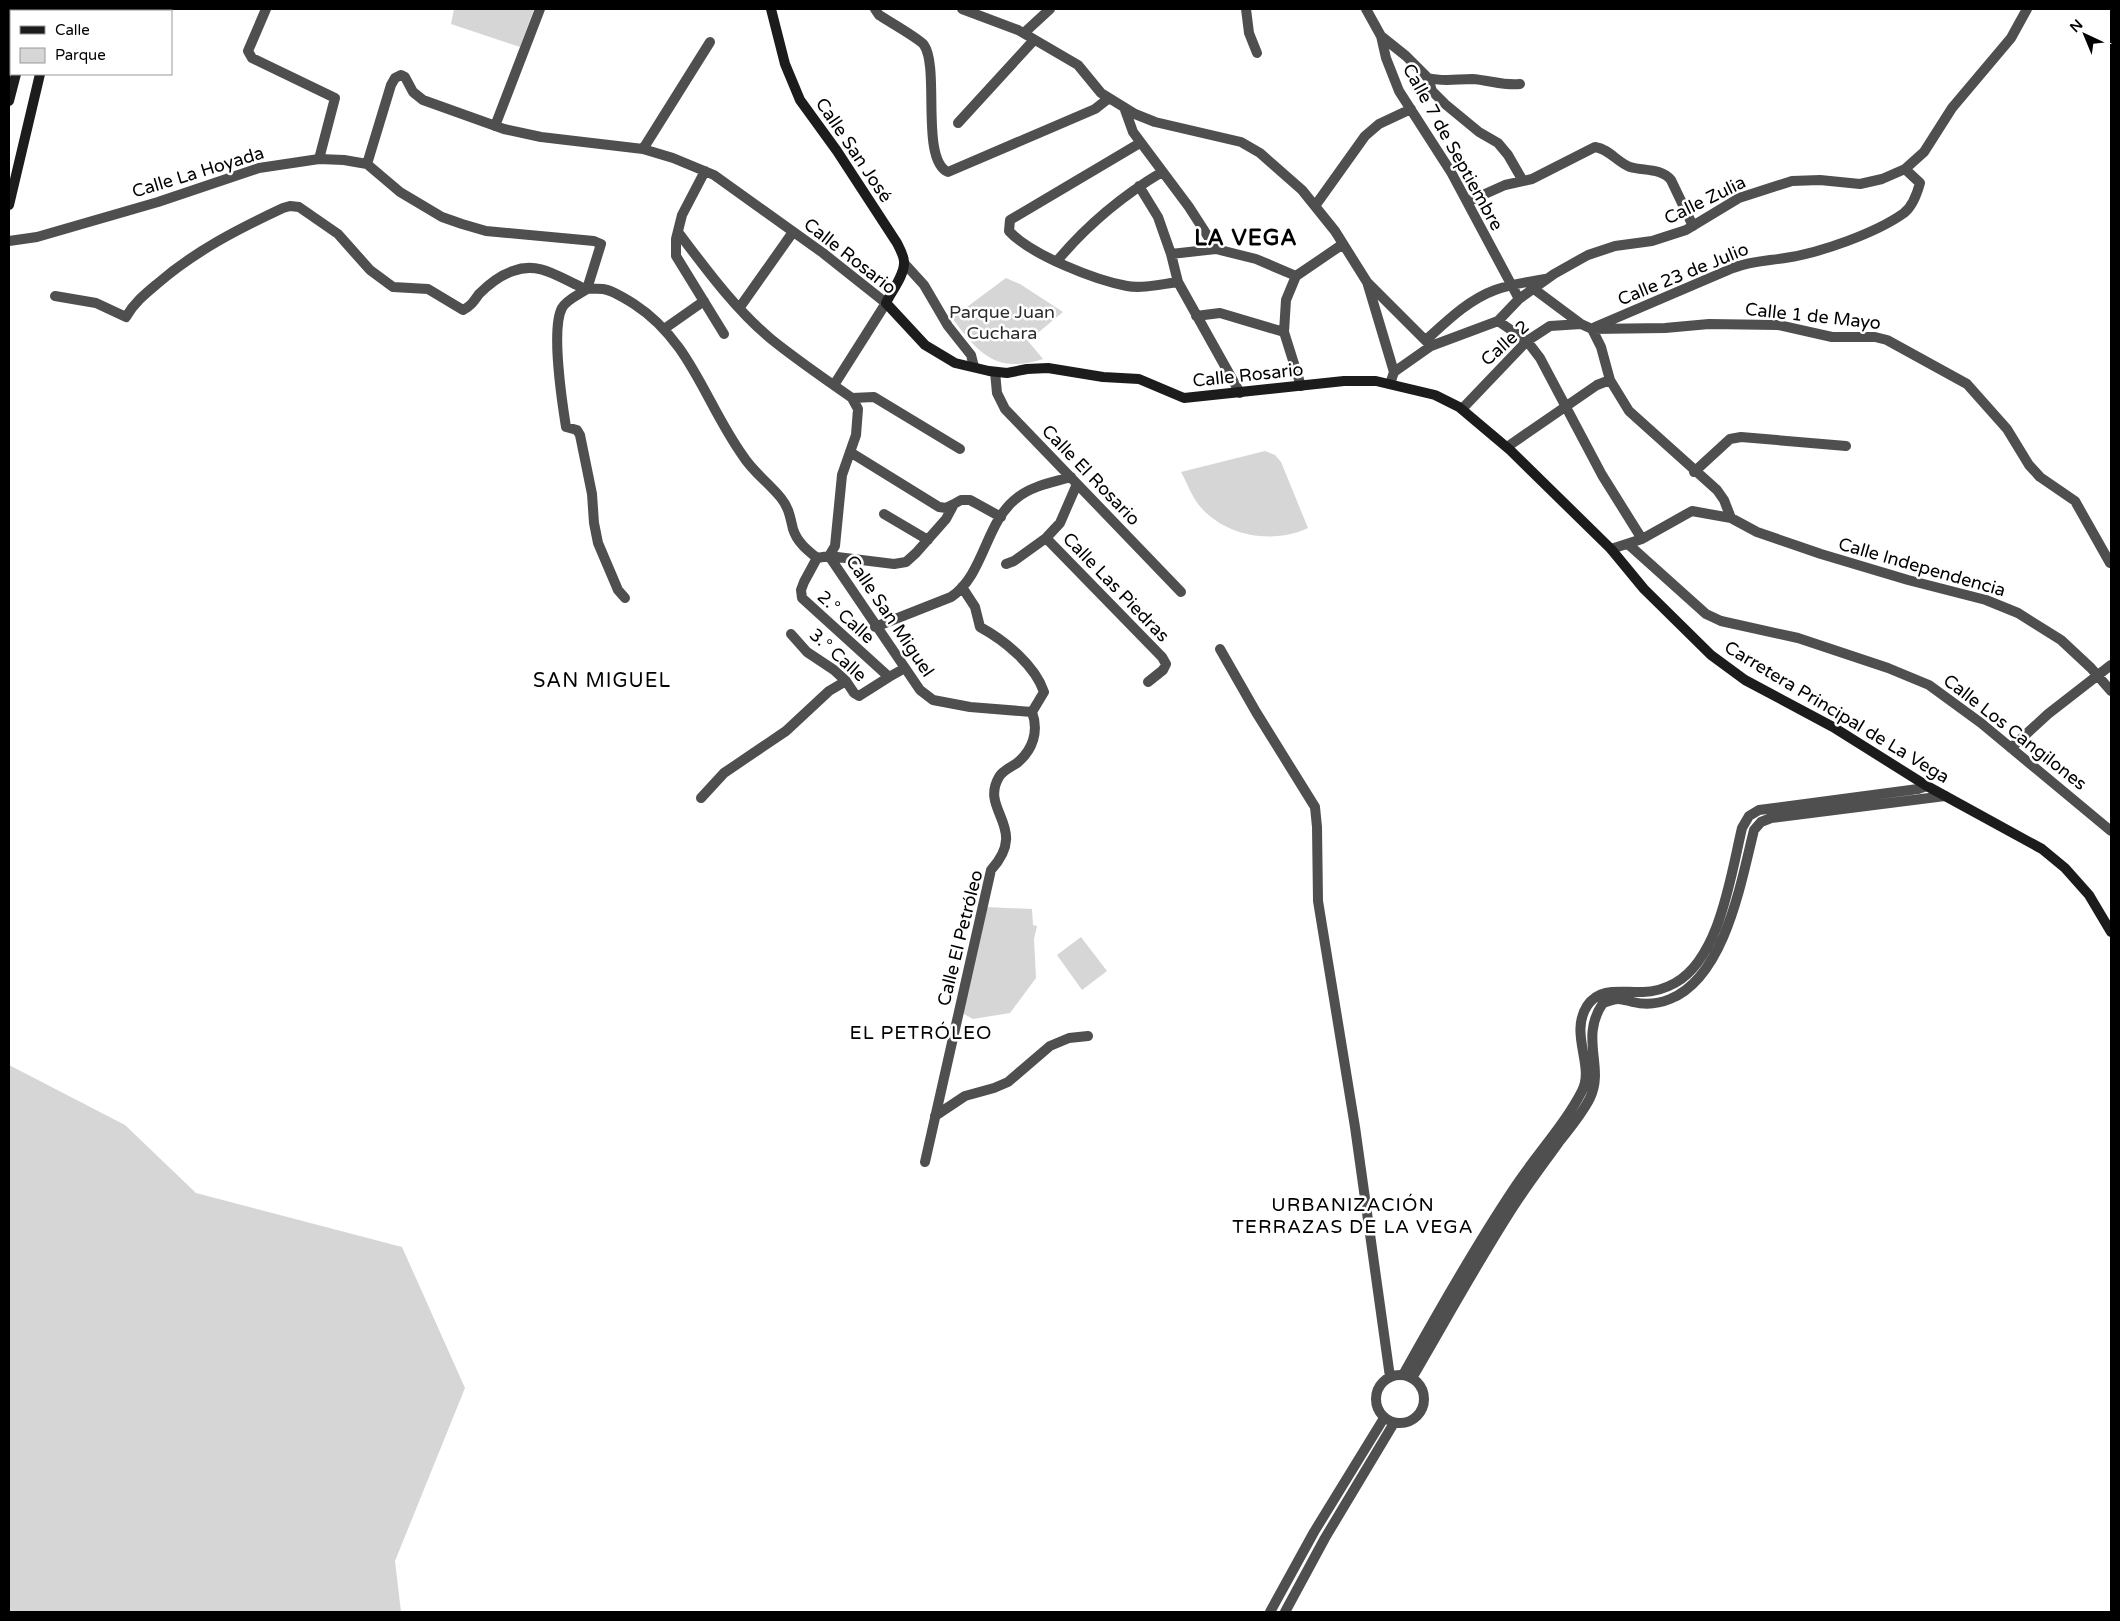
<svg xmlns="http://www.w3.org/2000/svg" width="2120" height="1621" font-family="'Varela Round',sans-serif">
  <rect width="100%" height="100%" fill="#fff"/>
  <!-- green -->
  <path fill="#d6d6d6" d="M454,9H534L520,47L451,24Z
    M1006,278L1020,284L1063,312L1028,341L1043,359C996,374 979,354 952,318Z
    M1265,451L1275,455L1281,462L1308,528C1272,545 1223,536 1198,504C1191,494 1187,483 1181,472Z
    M986,907L1032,909L1033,925L1037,926L1034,939L1036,978L1010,1013L973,1019L958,1011Z
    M1081,937L1107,971L1082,990L1057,955Z
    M9,1065L125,1125L196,1193L402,1247L465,1388L395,1561L401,1612H9Z"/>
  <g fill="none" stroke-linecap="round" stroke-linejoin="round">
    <!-- street -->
    <path stroke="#4f4f4f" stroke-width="10" d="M266,9L248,51L252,58L335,98L319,159
      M875,9L879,15C888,21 920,39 924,45C940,68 920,160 948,172L1095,109L1109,98
      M962,9L1018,30L1078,65L1101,93L1135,114L1155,122L1241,142L1260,153L1302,190L1335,231L1367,282L1431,346
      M1246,9L1249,33L1257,53
      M1366,9L1381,36L1386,58L1399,91L1451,172L1519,299
      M1024,33L1050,9
      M1381,36L1406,56L1428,78L1432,91L1445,104L1479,132L1498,143L1508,155L1523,181
      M1428,78C1443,82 1457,79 1472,79C1489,80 1504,86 1520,84
      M1124,107L1133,132L1189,207L1216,249
      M958,123L1034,40
      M495,126L540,9
      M1140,143L1010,220L1009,231C1031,255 1095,280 1127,286C1142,289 1162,284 1178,282
      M643,149L710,42
      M367,164L391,85L395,78L401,75L405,77L413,92L423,100L504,129L541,137L643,149L673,158L714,175L823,253L886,303L834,385
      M705,171L682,215L676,239V256L724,334
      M1139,186L1158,217L1171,254L1178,282L1240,393
      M1467,202L1505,185L1532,179L1595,147C1609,149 1617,162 1630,167C1644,171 1661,168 1671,180L1693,226
      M1315,206L1365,136L1379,124L1411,109
      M678,232C706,269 735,309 771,339C797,360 825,379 852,398L858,409L856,435L842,475L835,546L829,556
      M9,241L37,237L158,202L259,168L319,159L344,160L367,164L400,192L442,217L462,224L486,231L594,241L601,244L587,289
      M1171,254L1216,249L1256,259L1296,276L1343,244
      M1057,261C1087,225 1122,196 1162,172
      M904,263L924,285L948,326L971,355L974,367
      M1296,276L1286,300L1284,332L1301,386
      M1368,285L1394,372
      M587,289C580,294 566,300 562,308C551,328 562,402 566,427L577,430L580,435L592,494L594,523L598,543L618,590L625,598
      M1534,289L1581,324L1592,329L1665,328L1709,324L1778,325L1832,337H1875L1887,340L1967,384L2007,429L2029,465L2040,477L2075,501L2110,563
      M55,296L96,303L126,317C134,303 145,294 157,284C195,251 238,229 283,208L290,206L299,207L338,234L370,270L393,287L428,289L463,310C471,306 474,301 479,294C488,285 501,275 513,271C539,261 558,277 581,287C588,290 595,288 603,289C612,290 626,299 634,304C691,341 705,403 743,456C753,472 769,483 781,498C789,508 790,517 793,529C797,542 807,550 817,558L829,556L894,564L906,562L916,553L946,519L954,504L961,500H970L1001,517
      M740,307L793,232
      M1196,316L1220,313L1284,332
      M1498,321L1527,341L1540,358L1602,475L1642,539
      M1595,327L1733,268C1751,261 1766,261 1785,258C1820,253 1876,233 1904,213C1913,206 1917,194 1920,183L1905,169
      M664,329L704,301
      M1592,329L1601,347L1610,380L1629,411L1717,490L1724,500L1731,518
      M1426,340C1447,321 1468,300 1495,290C1511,284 1528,282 1545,279
      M995,372L997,393L1005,409L1181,592
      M1390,384L1394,372L1431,346L1498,321L1519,299L1554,274L1588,255L1615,246L1652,241L1686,230L1739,198L1792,181L1820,180L1860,184L1882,179L1905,169L1924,152L1952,108L2011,38L2027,9
      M852,398L874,397L960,449
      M1462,409L1527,341L1550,326L1581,324
      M1507,447L1597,385L1610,380
      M850,452L939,507L946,508L954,504
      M1694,472L1730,439L1741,437L1846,446
      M1077,484L1060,523L1046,538L1162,657L1166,664L1163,670L1148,682
      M884,514L928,540
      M1628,544L1706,614L1721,621L1798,638L1888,668L1929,685L1981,723L2111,831
      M1611,549L1642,539L1692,511L1731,518L1757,532L1821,554L1908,580L1986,600L2018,613L2061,640L2091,668L2111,691
      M829,556L920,690L933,700L970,707L1032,712
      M817,558L804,582L801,590L802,598L889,677L905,668
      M1006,564L1014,561L1046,538
      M962,587L975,607L980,627C1004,640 1035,665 1044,692L1032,712
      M875,627L951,597C985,574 985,522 1017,498C1031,486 1054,482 1071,477
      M791,634L807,652L834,670L846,681L854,693L859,696L889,677
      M1220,649L1256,712L1315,807L1317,827L1318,901L1355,1127L1390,1377
      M2011,748L2048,714L2111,665
      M701,798L724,773L786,731L829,691L846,681
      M935,1116L965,1096L994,1088L1008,1082L1050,1046L1069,1038L1088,1036
      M925,1162L991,870C1030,827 979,811 999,777C1002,771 1011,767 1017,763C1033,750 1039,731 1032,712
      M1376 1399a24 24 0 1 1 48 0a24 24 0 1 1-48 0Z
      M1403,1375C1438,1312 1473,1250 1513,1190C1535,1156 1564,1126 1582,1091C1595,1066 1569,1034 1587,1006C1600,986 1623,993 1643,992C1653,992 1666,988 1675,983C1720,958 1731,874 1742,828L1749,816L1759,810L1918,789L1927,786
      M1412,1378C1446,1320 1478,1261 1515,1204C1529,1183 1544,1163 1559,1142C1570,1128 1582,1114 1590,1098C1605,1067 1579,1038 1603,1003C1608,1002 1613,999 1618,999C1623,999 1628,1001 1633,1002C1645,1005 1658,1004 1670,999C1725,977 1741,882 1754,830L1761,822L1771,818L1945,796
      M1270,1612L1314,1532L1384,1418
      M1285,1612L1325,1538L1394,1423"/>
    <!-- secondary -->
    <path stroke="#1c1c1c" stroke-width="10" d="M771,9L785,64L800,100L837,151L897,243C900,249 904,256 904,262C905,275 891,292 886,303L925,345L955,363L989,371L1007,373L1027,369L1048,368L1103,377L1139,379L1184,398L1344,381H1376L1435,395L1459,407L1510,450L1611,549L1644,589L1711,655L1745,680L1833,727L1927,786L2042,849L2065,868L2089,895L2111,932
      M32,11L33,9
      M57,11L58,9
      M9,101L16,74
      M9,205L40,74"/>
  </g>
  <g text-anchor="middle" stroke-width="5" stroke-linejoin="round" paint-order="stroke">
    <!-- street labels -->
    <g font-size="18" fill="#000" stroke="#fff">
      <text transform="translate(1453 147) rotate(61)" y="6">Calle 7 de Septiembre</text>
      <text transform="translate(854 150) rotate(56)" y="6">Calle San José</text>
      <text transform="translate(198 172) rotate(-17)" y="6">Calle La Hoyada</text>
      <text transform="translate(1705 200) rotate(-26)" y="6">Calle Zulia</text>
      <text transform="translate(850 256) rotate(38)" y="6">Calle Rosario</text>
      <text transform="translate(1683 274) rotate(-22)" y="6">Calle 23 de Julio</text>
      <text transform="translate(1813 316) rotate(6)" y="6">Calle 1 de Mayo</text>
      <text transform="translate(1505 343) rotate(-42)" y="6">Calle 2</text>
      <text transform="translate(1248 375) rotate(-6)" y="6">Calle Rosario</text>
      <text transform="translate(1091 475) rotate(46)" y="6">Calle El Rosario</text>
      <text transform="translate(1922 567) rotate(16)" y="6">Calle Independencia</text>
      <text transform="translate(1116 587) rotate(46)" y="6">Calle Las Piedras</text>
      <text transform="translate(890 616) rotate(56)" y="6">Calle San Miguel</text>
      <text transform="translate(846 617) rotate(42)" y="6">2.° Calle</text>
      <text transform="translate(838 655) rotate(42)" y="6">3.° Calle</text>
      <text transform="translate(1837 712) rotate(31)" y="6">Carretera Principal de La Vega</text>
      <text transform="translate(2015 732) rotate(38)" y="6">Calle Los Cangilones</text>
      <text transform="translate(960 938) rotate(-76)" y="6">Calle El Petróleo</text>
    </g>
    <!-- park labels -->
    <g font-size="18" fill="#2d2d2d" stroke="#fff">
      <text x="1002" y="318">Parque Juan<tspan x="1002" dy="21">Cuchara</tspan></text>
    </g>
    <!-- neighbourhood labels -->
    <g font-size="19" letter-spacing="1" fill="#000" stroke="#fff">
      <text x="921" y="1039">EL PETRÓLEO</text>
      <text x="1353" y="1211">URBANIZACIÓN<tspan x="1353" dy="22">TERRAZAS DE LA VEGA</tspan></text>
    </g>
    <!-- quarter labels -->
    <g font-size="20" letter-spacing="1" fill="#000" stroke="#fff">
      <text x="602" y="687">SAN MIGUEL</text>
    </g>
    <!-- district labels -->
    <g font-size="22" font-weight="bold" letter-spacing="1" fill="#000" stroke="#fff">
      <text x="1246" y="245">LA VEGA</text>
    </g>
  </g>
  <!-- border -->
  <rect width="2120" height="1621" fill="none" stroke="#000000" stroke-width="20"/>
  <!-- legend -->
  <rect x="10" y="10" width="162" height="65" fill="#ffffff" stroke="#999999"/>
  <rect x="20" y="26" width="25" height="8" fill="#1c1c1c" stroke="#999999"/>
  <text x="55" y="35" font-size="15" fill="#000000">Calle</text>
  <rect x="20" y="48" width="25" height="15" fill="#d6d6d6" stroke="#999999"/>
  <text x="55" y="60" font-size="15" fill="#000000">Parque</text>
  <!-- north arrow -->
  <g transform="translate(2085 35) rotate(316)" stroke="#ffffff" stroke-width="4" paint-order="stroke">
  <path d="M0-4L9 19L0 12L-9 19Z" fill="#000000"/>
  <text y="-8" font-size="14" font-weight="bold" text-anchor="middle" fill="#000000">N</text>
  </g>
</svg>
